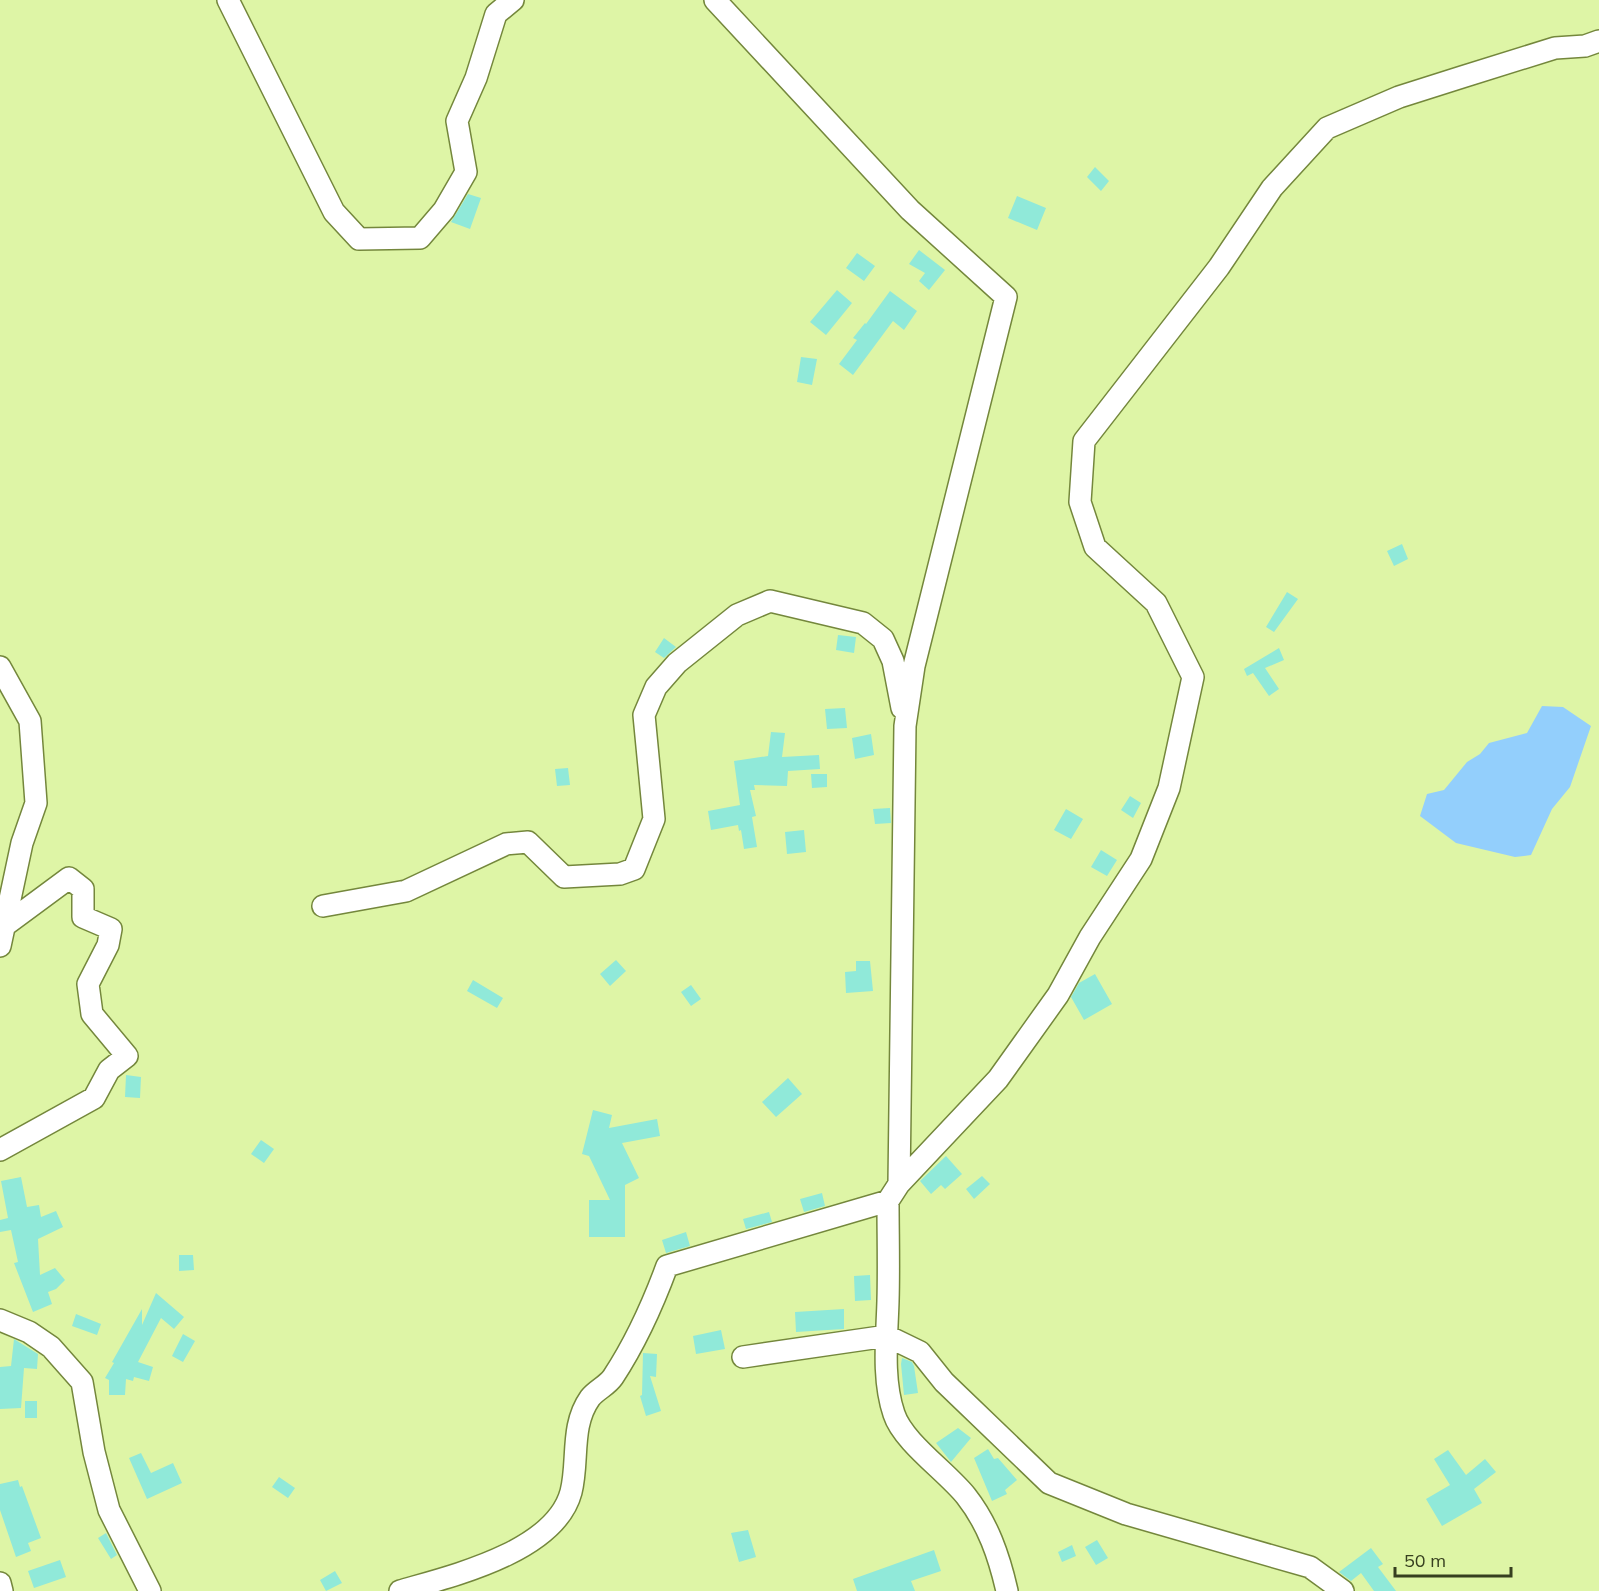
<svg xmlns="http://www.w3.org/2000/svg" width="1599" height="1591" font-family="Mulish,sans-serif">
  <rect width="100%" height="100%" fill="#def5a6"/>
  <!-- water -->
  <path fill="#93cffc" d="M1542,706L1563,707L1591,726L1570,787L1552,809L1531,855L1515,857L1456,843L1420,816L1427,794L1444,790L1467,762L1480,754L1489,743L1527,733Z"/>
  <!-- building -->
  <path fill="#90e9d9" d="M1095,167L1109,181L1101,191L1087,177Z
    M468,194L481,198L470,229L451,222Z
    M1017,196L1046,208L1037,230L1008,218Z
    M919,250L945,270L929,290L919,281L925,273L909,264Z
    M857,253L875,266L864,281L846,268Z
    M837,290L852,303L826,335L810,322Z
    M890,291L917,311L904,330L893,321L853,375L839,364L857,340L853,338L865,323L866,324Z
    M801,357L817,359L812,385L797,382Z
    M1402,544L1408,559L1394,566L1387,551Z
    M1287,592L1298,599L1274,632L1266,627Z
    M838,635L856,637L854,653L836,650Z
    M664,638L676,647L664,658L655,652Z
    M1279,648L1284,660L1265,668L1279,689L1269,696L1253,673L1247,676L1244,669Z
    M845,708L847,728L827,729L825,709Z
    M771,732L785,733L782,757L819,755L820,769L788,771L787,786L754,785L755,790H750L756,816L752,817L757,847L744,849L741,830L739,831L738,825L711,830L708,811L740,805L734,761L768,756Z
    M871,734L874,755L855,759L852,738Z
    M568,768L570,785L557,786L555,769Z
    M811,774H827V787L812,788Z
    M1130,796L1141,803L1133,818L1121,810Z
    M890,808L891,823L875,824L873,809Z
    M1066,809L1083,819L1071,839L1054,830Z
    M804,830L806,852L787,854L785,832Z
    M1101,850L1117,860L1107,876L1091,867Z
    M616,960L626,971L610,986L600,974Z
    M856,961H870L873,991L846,993L845,972L856,971Z
    M1095,974L1112,1004L1084,1020L1071,997L1079,983Z
    M473,980L503,998L497,1008L467,991Z
    M691,985L701,999L691,1006L681,992Z
    M126,1075L141,1077L140,1098L125,1097Z
    M788,1078L802,1094L776,1117L762,1102Z
    M593,1110L612,1115L609,1128L657,1119L660,1136L622,1143L639,1178L625,1185V1237H589V1200H610L589,1156L582,1154Z
    M261,1140L274,1149L264,1163L251,1154Z
    M946,1156L962,1174L945,1189L941,1185L931,1194L920,1181Z
    M982,1176L990,1184L974,1199L966,1189Z
    M21,1177L27,1207L39,1205L41,1217L56,1211L63,1227L38,1239L40,1275L55,1268L65,1280L56,1289L48,1292L52,1304L33,1312L14,1263L18,1262L11,1230L0,1232V1220L8,1218L1,1181Z
    M822,1193L825,1206L804,1212L800,1199Z
    M769,1212L772,1222L746,1229L743,1219Z
    M686,1232L690,1246L666,1253L662,1240Z
    M179,1255H193L194,1270L179,1271Z
    M870,1275L871,1300L855,1301L854,1276Z
    M156,1293L184,1317L174,1329L161,1318L138,1362L153,1367L149,1381L134,1377L133,1381L126,1379L125,1395H109V1380L105,1378L114,1363L112,1362L142,1309V1325Z
    M844,1309V1329L796,1332L795,1312Z
    M76,1314L101,1324L97,1335L72,1326Z
    M721,1330L725,1349L696,1354L693,1336Z
    M183,1334L195,1341L183,1362L172,1356Z
    M14,1339L38,1354L37,1369L24,1368L21,1408L0,1409V1367L11,1366Z
    M643,1353L657,1354L656,1377L650,1376L661,1411L646,1416L640,1396L642,1395Z
    M902,1358L912,1362L914,1366L918,1393L904,1395L901,1364Z
    M25,1401H37V1418H25Z
    M958,1428L971,1438L951,1462L936,1443Z
    M988,1449L994,1459L998,1458L1017,1480L1005,1490L1007,1494L992,1501L974,1458Z
    M1448,1450L1466,1475L1485,1459L1496,1472L1474,1489L1482,1503L1442,1526L1426,1499L1450,1485L1434,1459Z
    M141,1453L151,1473L173,1463L182,1483L147,1499L129,1458Z
    M279,1477L295,1488L288,1498L272,1487Z
    M18,1480L20,1487L22,1486L41,1538L28,1543L31,1551L16,1557L0,1510V1484Z
    M748,1530L756,1557L739,1562L731,1533Z
    M106,1533L117,1555L111,1559L98,1538Z
    M1097,1540L1108,1558L1096,1565L1085,1547Z
    M1072,1545L1076,1556L1062,1562L1058,1552Z
    M1371,1548L1383,1564L1378,1567L1396,1591H1374L1361,1573L1351,1581L1339,1572Z
    M934,1550L941,1571L911,1581L915,1591H857L853,1579Z
    M60,1560L66,1577L34,1588L28,1571Z
    M335,1571L342,1583L326,1591L320,1580Z"/>
  <g fill="none" stroke-linecap="round" stroke-linejoin="round">
    <!-- minor casing -->
    <g stroke="#74873c" stroke-width="24">
      <path id="minor" d="M228,0L334,212L359,239L420,238L444,210L466,172L457,121L476,78L496,14L513,0
        M715,0L910,210L1006,297L914,666L905,726L899,1184L888,1201C888,1234 889,1267 888,1301C887,1337 882,1379 894,1414C903,1442 947,1472 966,1496C988,1524 999,1556 1007,1591
        M0,667L30,721L36,803L22,843L0,946
        M323,906L406,891L506,844L528,842L564,877L620,874L634,869L654,819L644,715L656,687L677,663L737,615L770,601L863,623L883,639L893,661L902,708
        M0,1150L94,1098L109,1070L127,1056L92,1014L88,984L108,945L111,929L83,917V889L69,878L4,926
        M899,1184L998,1079L1058,995L1090,937L1141,859L1169,788L1193,677L1156,603L1095,547L1080,502L1084,441L1219,267L1272,188L1327,128L1399,97L1462,77L1555,48L1585,46L1599,41
        M0,1320L29,1332L51,1347L82,1382L94,1452L109,1510L150,1591
        M743,1357L887,1336L920,1352L944,1382L1049,1483L1126,1514L1310,1567L1343,1591
        M0,1583L2,1591
        M400,1591C452,1576 555,1552 571,1492C579,1461 570,1426 590,1398C596,1390 607,1386 613,1377C636,1342 653,1304 667,1266L888,1201"/>
    </g>
    <!-- minor -->
    <use href="#minor" stroke="#fff" stroke-width="21"/>
  </g>
  <!-- scale -->
  <path d="M1395 1567v9h116v-9" fill="none" stroke="#363f1f" stroke-width="3"/>
  <text x="1404" y="1567" font-size="18" fill="#363f1f" stroke="#def5a6" stroke-width="4.5" paint-order="stroke">50 m</text>
</svg>
